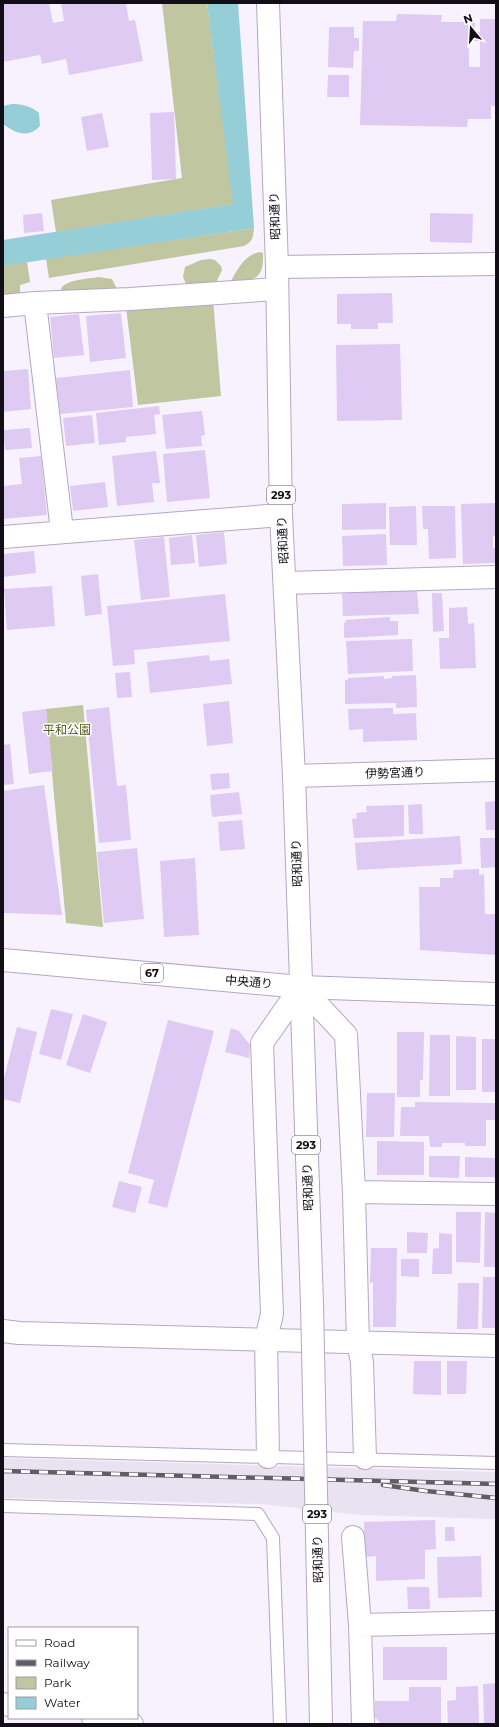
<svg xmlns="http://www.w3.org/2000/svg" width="499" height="1727" font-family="Montserrat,'Noto Sans JP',sans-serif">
  <rect width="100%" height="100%" fill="#f8f2ff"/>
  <!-- built -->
  <path fill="#e9e2f1" d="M3,1458L496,1472V1519L361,1515L261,1504L3,1498Z"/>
  <!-- green -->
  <path fill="#bfc6a0" d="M162,3H207L234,204L56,232L51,200L182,178Z
    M254,228C253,238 253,241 244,246L49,278L46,259Z
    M260,252L263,253C264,279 255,280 232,283L231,281C238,268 245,255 260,252Z
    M210,259L215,260L221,266L222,270L216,283L187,286L183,277L185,267L201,260Z
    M27,262L30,282L20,285V299L3,300V266Z
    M99,277L112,279L118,291L62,292L61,288C69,279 88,279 99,277Z
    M213,299L221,396L138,405L126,307Z
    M83,705L103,927L66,923L46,709Z"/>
  <!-- water -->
  <path fill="#95ced7" d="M207,3H238L254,228L3,266V240L233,204Z
    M12,104C22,104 31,106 39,113L40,126C28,139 15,133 3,124V106Z"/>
  <!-- building -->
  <path fill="#decaf3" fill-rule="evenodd" d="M3,3H49L53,23L64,21L61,3H126L129,21L135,20L143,61L69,75L66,59L42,64L40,55L3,62Z
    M397,14L442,15L441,22H475V32H480V19H496V106H491V119H468L467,127L360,125L363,21H396ZM469,41H480V67H469Z
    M329,27H354V38H359V51H354L353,68L328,67Z
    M328,75H349V97H327Z
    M174,112L176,179L152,180L150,113Z
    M102,113L109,147L87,151L81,117Z
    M42,213L44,231L24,233L23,215Z
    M430,213L473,214L472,243L430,242Z
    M392,293L393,323H378V329H351V324H337V294Z
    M121,313L126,358L90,362L86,316Z
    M79,314L84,355L54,358L50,317Z
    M400,344L402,420L337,421L336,345Z
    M28,369L31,409L3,412V371Z
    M130,370L133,407L60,414L56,378Z
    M159,406L160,414L154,415L156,434L126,437V442L99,445L96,413Z
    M202,411L205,435L201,436L202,446L166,449L162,415Z
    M92,415L95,443L66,446L63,418Z
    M30,428L32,448L5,450L3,430Z
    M205,450L210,498L167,502L163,454Z
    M156,451L160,483H152L154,502L117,506L112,456Z
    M41,456L47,515L3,519V486L22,484L19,458Z
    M105,482L108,507L73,511L70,486Z
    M386,503V529L342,530V504Z
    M496,503V536H493V548H496V563L463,564L461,504Z
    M416,506L417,545H390L389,507Z
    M422,506H455L456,558L429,559L428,529H423Z
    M224,532L227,564L199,567L196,535Z
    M386,534L387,565L343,566L342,536Z
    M192,535L195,563L171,565L169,538Z
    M164,537L170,597L141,600L134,540Z
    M34,551L36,573L3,577V554Z
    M98,574L102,614L85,616L81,576Z
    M52,586L55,626L7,630L4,589Z
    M417,589L419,614L343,616L342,594H345V592Z
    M432,593H442L444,631L433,632Z
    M225,594L230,641L134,650L135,664L113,666L107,606Z
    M467,607L468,624L474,623L476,668L440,669L439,638H449V608Z
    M390,617V621H398V635L346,638L344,637V623L346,622L345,620Z
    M412,639L413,671L348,674L346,641Z
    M209,655L210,661L229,659L232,684L150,693L147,662Z
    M130,672L132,697L117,698L115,673Z
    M416,675L417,707L396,708V703L345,704V680H348V678L384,676V679L392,678V676Z
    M229,701L233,743L207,746L203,704Z
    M109,707L117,786L126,785L131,840L99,843L86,710Z
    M393,708V714L416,713L417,740L363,742V729L349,730L348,709Z
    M46,709L53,771L29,774L22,712Z
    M10,744L14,784L3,785V745Z
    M229,773L230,788L212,790L210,774Z
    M44,785L62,915L4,913L3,911V791Z
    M239,792L242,814L212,817L210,795Z
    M496,801V830H486L485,802Z
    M422,804L423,834H409L408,805Z
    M404,805V836L354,838L352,819L357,818L356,813L367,812L366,806Z
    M242,820L245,849L220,851L218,822Z
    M460,836L462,864L357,870L355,843Z
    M480,838H496V867L481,868Z
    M137,848L144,919L104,923L97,852Z
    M195,858L199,935L164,937L160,861Z
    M479,869V875L484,874L485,914H496V955L420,950L419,887H440V878H453L454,870Z
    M51,1009L73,1014L61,1060L39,1054Z
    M83,1014L107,1022L90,1073L66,1065Z
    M168,1020L214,1031L167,1208L148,1203L154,1180L128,1173Z
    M17,1027L37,1032L20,1103L3,1099V1082Z
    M231,1028L239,1031L250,1045L249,1058L225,1052Z
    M397,1032H424L423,1080H420V1097H397Z
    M430,1035H450V1096H429Z
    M456,1036L476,1037V1090H456Z
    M482,1039H496V1092H482Z
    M367,1093H395L394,1137H366Z
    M415,1102L496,1103V1120H486V1146H465V1143H442V1147H430L429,1136H400L401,1107H415Z
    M377,1141L424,1142V1175H377Z
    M429,1156H460L459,1178L429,1177Z
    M465,1157L496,1158V1177H465Z
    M119,1181L142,1187L135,1213L112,1207Z
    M456,1212H481L480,1263L456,1262Z
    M485,1212L496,1213V1267H484Z
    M407,1232L428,1233L427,1253H407Z
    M439,1233L452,1234V1274H432L433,1249L439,1248Z
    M371,1248H397L396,1327H373V1282L370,1283Z
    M401,1259H419V1277L401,1276Z
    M483,1277H496V1328H482Z
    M458,1283H479L478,1329H457Z
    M414,1361H441V1395L413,1394Z
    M447,1361H467L466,1394H447Z
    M435,1520L436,1549L425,1550V1579L376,1581V1556L365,1557L364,1522Z
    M445,1527H454L455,1541H445Z
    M481,1556L482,1597L438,1598L437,1557Z
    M407,1587H429L430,1609H408Z
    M383,1647H447V1680H383Z
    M496,1683V1724H484L483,1684Z
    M478,1686L479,1724H448L447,1701L456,1700V1687Z
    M409,1687H441V1724H381L375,1717V1701H409Z"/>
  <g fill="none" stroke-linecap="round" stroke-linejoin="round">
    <!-- service casing -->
    <g stroke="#b5a7c4" stroke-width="14">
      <path id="service" d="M3,1450L496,1463
        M3,1506L258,1514L273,1538L280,1724"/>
    </g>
    <!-- minor casing -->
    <g stroke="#b5a7c4" stroke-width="24">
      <path id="minor" d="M35,303L62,531
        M3,306L35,303L130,299L277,289
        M3,537L281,515
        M286,583L496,577
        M354,1192L496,1194
        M3,1331L19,1333L496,1346
        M268,1457L266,1339L272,1314L262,1043L301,987L346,1035L354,1192L358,1343L362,1362L365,1458
        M353,1537L360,1625L363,1724
        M360,1625L496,1622"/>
    </g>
    <!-- tertiary casing -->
    <g stroke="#b5a7c4" stroke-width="24">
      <path id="tertiary" d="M277,267L496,264
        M294,776L496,770
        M3,1704L9,1705
        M93,1718L132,1724"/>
    </g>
    <!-- primary casing -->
    <g stroke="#b5a7c4" stroke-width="24">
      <path id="primary" d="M3,960L301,987L496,994"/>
    </g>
    <!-- trunk casing -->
    <g stroke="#b5a7c4" stroke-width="24">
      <path id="trunk" d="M268,3L277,267L281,515L294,776L312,1304"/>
    </g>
    <!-- service -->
    <use href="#service" stroke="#fff" stroke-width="12"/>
    <!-- minor -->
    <use href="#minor" stroke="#fff" stroke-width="22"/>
    <!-- tertiary -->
    <use href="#tertiary" stroke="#fff" stroke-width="22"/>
    <!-- primary -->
    <use href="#primary" stroke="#fff" stroke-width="22"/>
    <!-- trunk -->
    <use href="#trunk" stroke="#fff" stroke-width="22"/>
    <!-- rail casing -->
    <g stroke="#615c67" stroke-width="4.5">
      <path id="rail" d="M3,1471L496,1484
        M383,1485L426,1491L496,1498"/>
    </g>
    <!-- rail -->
    <use href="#rail" stroke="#fff" stroke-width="3" stroke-dasharray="9" stroke-linecap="butt"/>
    <!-- trunk-bridge casing -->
    <g stroke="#b5a7c4" stroke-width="24" stroke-linecap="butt">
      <path id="trunk-bridge" d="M312,1304L321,1724"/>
    </g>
    <!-- trunk-bridge -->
    <use href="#trunk-bridge" stroke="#fff" stroke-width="22"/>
  </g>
  <g text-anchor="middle" stroke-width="3" stroke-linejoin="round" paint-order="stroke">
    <!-- shield labels -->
    <g fill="#fff" stroke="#59565d" stroke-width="1">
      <rect x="267" y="486" width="28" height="18" rx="3"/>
      <rect x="141" y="964" width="22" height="18" rx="3"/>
      <rect x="292" y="1136" width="28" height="18" rx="3"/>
      <rect x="303" y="1505" width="28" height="18" rx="3"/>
    </g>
    <g font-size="11" font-weight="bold" fill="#120d17">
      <text x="281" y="499">293</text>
      <text x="152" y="977">67</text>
      <text x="306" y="1149">293</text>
      <text x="317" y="1518">293</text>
    </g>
    <!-- street labels -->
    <g font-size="12" fill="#120d17" stroke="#fff">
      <text transform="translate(275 216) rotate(-92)" y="4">昭和通り</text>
      <text transform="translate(283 540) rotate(-93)" y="4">昭和通り</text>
      <text transform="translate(395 773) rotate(-2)" y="4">伊勢宮通り</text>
      <text transform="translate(297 863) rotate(-92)" y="4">昭和通り</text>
      <text transform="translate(249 982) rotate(5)" y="4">中央通り</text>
      <text transform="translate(308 1187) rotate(-92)" y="4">昭和通り</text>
      <text transform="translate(318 1559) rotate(-91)" y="4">昭和通り</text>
    </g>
    <!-- park labels -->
    <g font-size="12" fill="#545b18" stroke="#fff">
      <text x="67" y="734">平和公園</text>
    </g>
  </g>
  <!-- border -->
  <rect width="499" height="1727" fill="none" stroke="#120d17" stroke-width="8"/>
  <!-- legend -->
  <rect x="8" y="1627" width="130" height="92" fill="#ffffff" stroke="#a09ea2"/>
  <rect x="16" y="1640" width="20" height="6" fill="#ffffff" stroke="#a09ea2"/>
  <text x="44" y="1647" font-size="12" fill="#120d17">Road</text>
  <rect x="16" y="1660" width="20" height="6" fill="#615c67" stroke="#a09ea2"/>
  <text x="44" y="1667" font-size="12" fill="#120d17">Railway</text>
  <rect x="16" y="1677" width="20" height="12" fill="#bfc6a0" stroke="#a09ea2"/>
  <text x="44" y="1687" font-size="12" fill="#120d17">Park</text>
  <rect x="16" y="1697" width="20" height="12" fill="#95ced7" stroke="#a09ea2"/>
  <text x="44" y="1707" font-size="12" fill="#120d17">Water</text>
  <!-- north arrow -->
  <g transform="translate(471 28) rotate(342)" stroke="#ffffff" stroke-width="3" paint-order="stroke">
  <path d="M0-3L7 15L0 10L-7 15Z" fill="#120d17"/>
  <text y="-6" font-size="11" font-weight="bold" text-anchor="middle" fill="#120d17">N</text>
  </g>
</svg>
